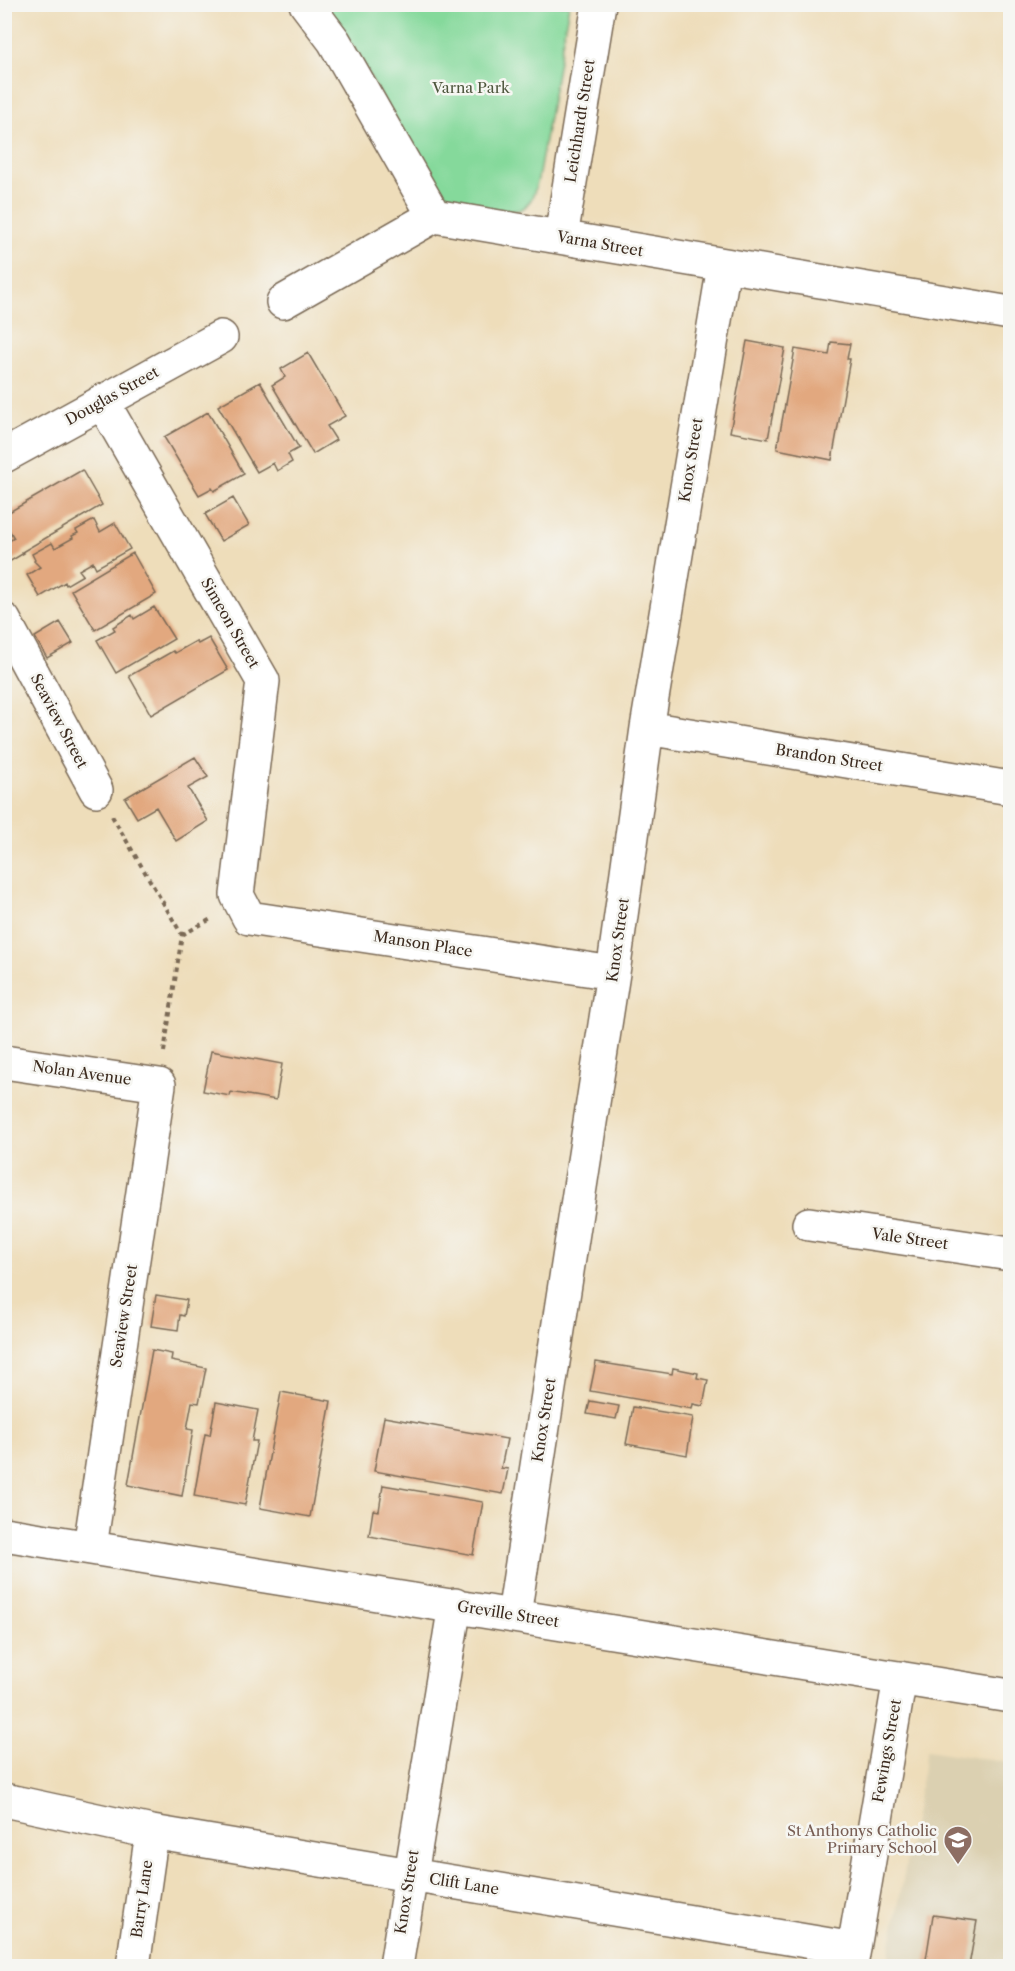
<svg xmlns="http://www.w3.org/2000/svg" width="1015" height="1971" font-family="'Libre Caslon Text',serif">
  <rect width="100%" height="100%" fill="#f6f6f2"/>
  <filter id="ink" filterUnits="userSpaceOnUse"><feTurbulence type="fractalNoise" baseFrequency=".0167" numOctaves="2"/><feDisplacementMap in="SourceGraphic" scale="12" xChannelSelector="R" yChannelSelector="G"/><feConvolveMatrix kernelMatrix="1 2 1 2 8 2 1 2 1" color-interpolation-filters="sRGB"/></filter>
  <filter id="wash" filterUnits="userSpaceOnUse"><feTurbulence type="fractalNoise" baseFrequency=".008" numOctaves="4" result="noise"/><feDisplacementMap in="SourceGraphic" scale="24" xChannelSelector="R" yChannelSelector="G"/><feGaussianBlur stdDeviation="1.35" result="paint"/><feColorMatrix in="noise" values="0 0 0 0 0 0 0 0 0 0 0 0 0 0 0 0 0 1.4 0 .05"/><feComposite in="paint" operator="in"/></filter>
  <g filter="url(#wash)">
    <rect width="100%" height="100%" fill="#eeddba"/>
    <!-- built -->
    <path fill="#dbd0b1" d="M927,1750L1010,1763V1966H887Z"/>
    <!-- green -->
    <path fill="#85d99b" stroke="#60825c" stroke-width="1.5" d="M326,5H569L538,179C535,190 532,206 519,210C505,214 456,206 444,198C440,195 437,191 433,188L355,50Z"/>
    <g id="blocks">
      <!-- building -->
      <path fill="#e2a87f" d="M747,341L785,348L768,439L730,432Z
        M831,342L850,344L847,359H850L832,460L777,449L795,349L829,355Z
        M308,353L345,416L327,426L336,440L313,454L272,385L285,377L281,369Z
        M260,382L299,448L288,454L292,462L277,471L273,463L257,472L218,406Z
        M208,412L244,474L214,491L212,488L199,495L164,437Z
        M82,470L102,505L22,552L24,553L4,565V544L14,538L4,521V515Z
        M233,498L249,525L221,541L205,514Z
        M94,520L100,532L115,523L130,549L96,568L93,562L79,570L83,575L66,585L65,582L40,597L27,575L40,567L34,561L35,560L32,554L52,543L55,548L73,538L72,536L78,533L76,530Z
        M133,553L156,594L95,630L71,590Z
        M154,607L174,639L116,673L97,640L115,630L113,627L132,615L134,619Z
        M60,622L73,643L47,658L35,637Z
        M209,638L228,670L151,715L129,676L173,651L175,653L196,641L198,644Z
        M195,757L208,777L188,788L208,821L176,841L156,807L137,818L125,798Z
        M211,1051L282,1064L276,1100L231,1092L230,1096L203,1091Z
        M156,1295L187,1300L184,1316L180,1315L178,1330L151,1326Z
        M152,1350L172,1354L171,1361L206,1368L199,1403L192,1402L187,1429L193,1430L182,1496L128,1485Z
        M596,1362L672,1374L673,1368L698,1373L697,1378L708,1380L703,1406L693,1404L692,1409L590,1391Z
        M281,1392L331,1401L310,1517L260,1508Z
        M590,1401L619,1406L616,1419L587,1414Z
        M216,1402L258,1410L252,1441H257L245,1505L194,1496L205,1434L210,1435Z
        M633,1407L693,1417L687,1455L626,1444Z
        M384,1417L507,1439L501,1468L508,1469L503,1494L374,1471Z
        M383,1485L483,1502L473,1555L369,1536L373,1510L379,1511Z
        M933,1915L977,1921L969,1966H925Z"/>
    </g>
  </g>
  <g filter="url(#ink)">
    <use href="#blocks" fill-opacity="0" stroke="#7a6955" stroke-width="1.5"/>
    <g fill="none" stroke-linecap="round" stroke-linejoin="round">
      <!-- minor casing -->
      <g stroke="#7a6955" stroke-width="36">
        <path id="minor" d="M306,4L334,41L434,216
          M434,216L1010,313
          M561,237L599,4
          M283,302L434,216
          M102,401L263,681L237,895L249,918L613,973
          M4,456L221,337
          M4,620L96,790
          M647,728L1010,788
          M4,1062L159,1085L90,1547
          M809,1224L1010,1254
          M4,1534L1010,1696
          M514,1615L613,973L647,728L724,266
          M4,1800L152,1832L854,1949
          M133,1966L152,1832
          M396,1966L455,1605
          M851,1966L900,1678"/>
      </g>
      <!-- path -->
      <path stroke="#7a6955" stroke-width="4" stroke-dasharray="4.5 4.5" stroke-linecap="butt" d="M112,816L182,935L164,1052
        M182,935L213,918"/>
      <!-- minor -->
      <use href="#minor" stroke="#fff" stroke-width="33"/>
    </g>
  </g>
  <!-- icons -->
  <defs>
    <g id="school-pin" transform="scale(1.5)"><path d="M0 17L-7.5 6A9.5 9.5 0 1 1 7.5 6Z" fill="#8d6e63" stroke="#f6f6f2"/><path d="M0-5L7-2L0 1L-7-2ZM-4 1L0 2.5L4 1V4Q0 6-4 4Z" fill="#fff"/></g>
  </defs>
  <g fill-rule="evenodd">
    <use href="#school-pin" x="958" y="1840"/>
  </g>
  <g text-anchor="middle" stroke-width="5" stroke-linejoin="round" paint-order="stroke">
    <!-- park labels -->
    <g font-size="15" fill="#4e563d" stroke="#f6f6f2">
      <text x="471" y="93">Varna Park</text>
    </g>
    <!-- street labels -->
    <g font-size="15" fill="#3b2a1e" stroke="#f6f6f2">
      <text transform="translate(580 121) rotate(-81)" y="5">Leichhardt Street</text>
      <text transform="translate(600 244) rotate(10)" y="5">Varna Street</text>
      <text transform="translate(112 396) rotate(-29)" y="5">Douglas Street</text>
      <text transform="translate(691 460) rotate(-81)" y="5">Knox Street</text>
      <text transform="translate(230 623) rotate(60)" y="5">Simeon Street</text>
      <text transform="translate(59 721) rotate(62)" y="5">Seaview Street</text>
      <text transform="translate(829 758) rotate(9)" y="5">Brandon Street</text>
      <text transform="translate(618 940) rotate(-82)" y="5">Knox Street</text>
      <text transform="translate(423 944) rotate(9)" y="5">Manson Place</text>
      <text transform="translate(82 1073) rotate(8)" y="5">Nolan Avenue</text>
      <text transform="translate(910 1239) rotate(8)" y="5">Vale Street</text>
      <text transform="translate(124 1316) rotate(-81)" y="5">Seaview Street</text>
      <text transform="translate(544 1420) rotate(-81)" y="5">Knox Street</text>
      <text transform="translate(508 1614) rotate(9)" y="5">Greville Street</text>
      <text transform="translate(887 1751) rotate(-80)" y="5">Fewings Street</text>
      <text transform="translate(464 1884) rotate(9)" y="5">Clift Lane</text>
      <text transform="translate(407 1892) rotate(-81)" y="5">Knox Street</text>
      <text transform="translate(142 1899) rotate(-82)" y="5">Barry Lane</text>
    </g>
    <!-- education labels -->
    <g font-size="15" fill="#785e54" stroke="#f6f6f2" text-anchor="end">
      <text x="937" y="1836">St Anthonys Catholic<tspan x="937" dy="17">Primary School</tspan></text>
    </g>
  </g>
  <!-- margin -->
  <rect width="1015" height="1971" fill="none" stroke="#f6f6f2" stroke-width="24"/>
</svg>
